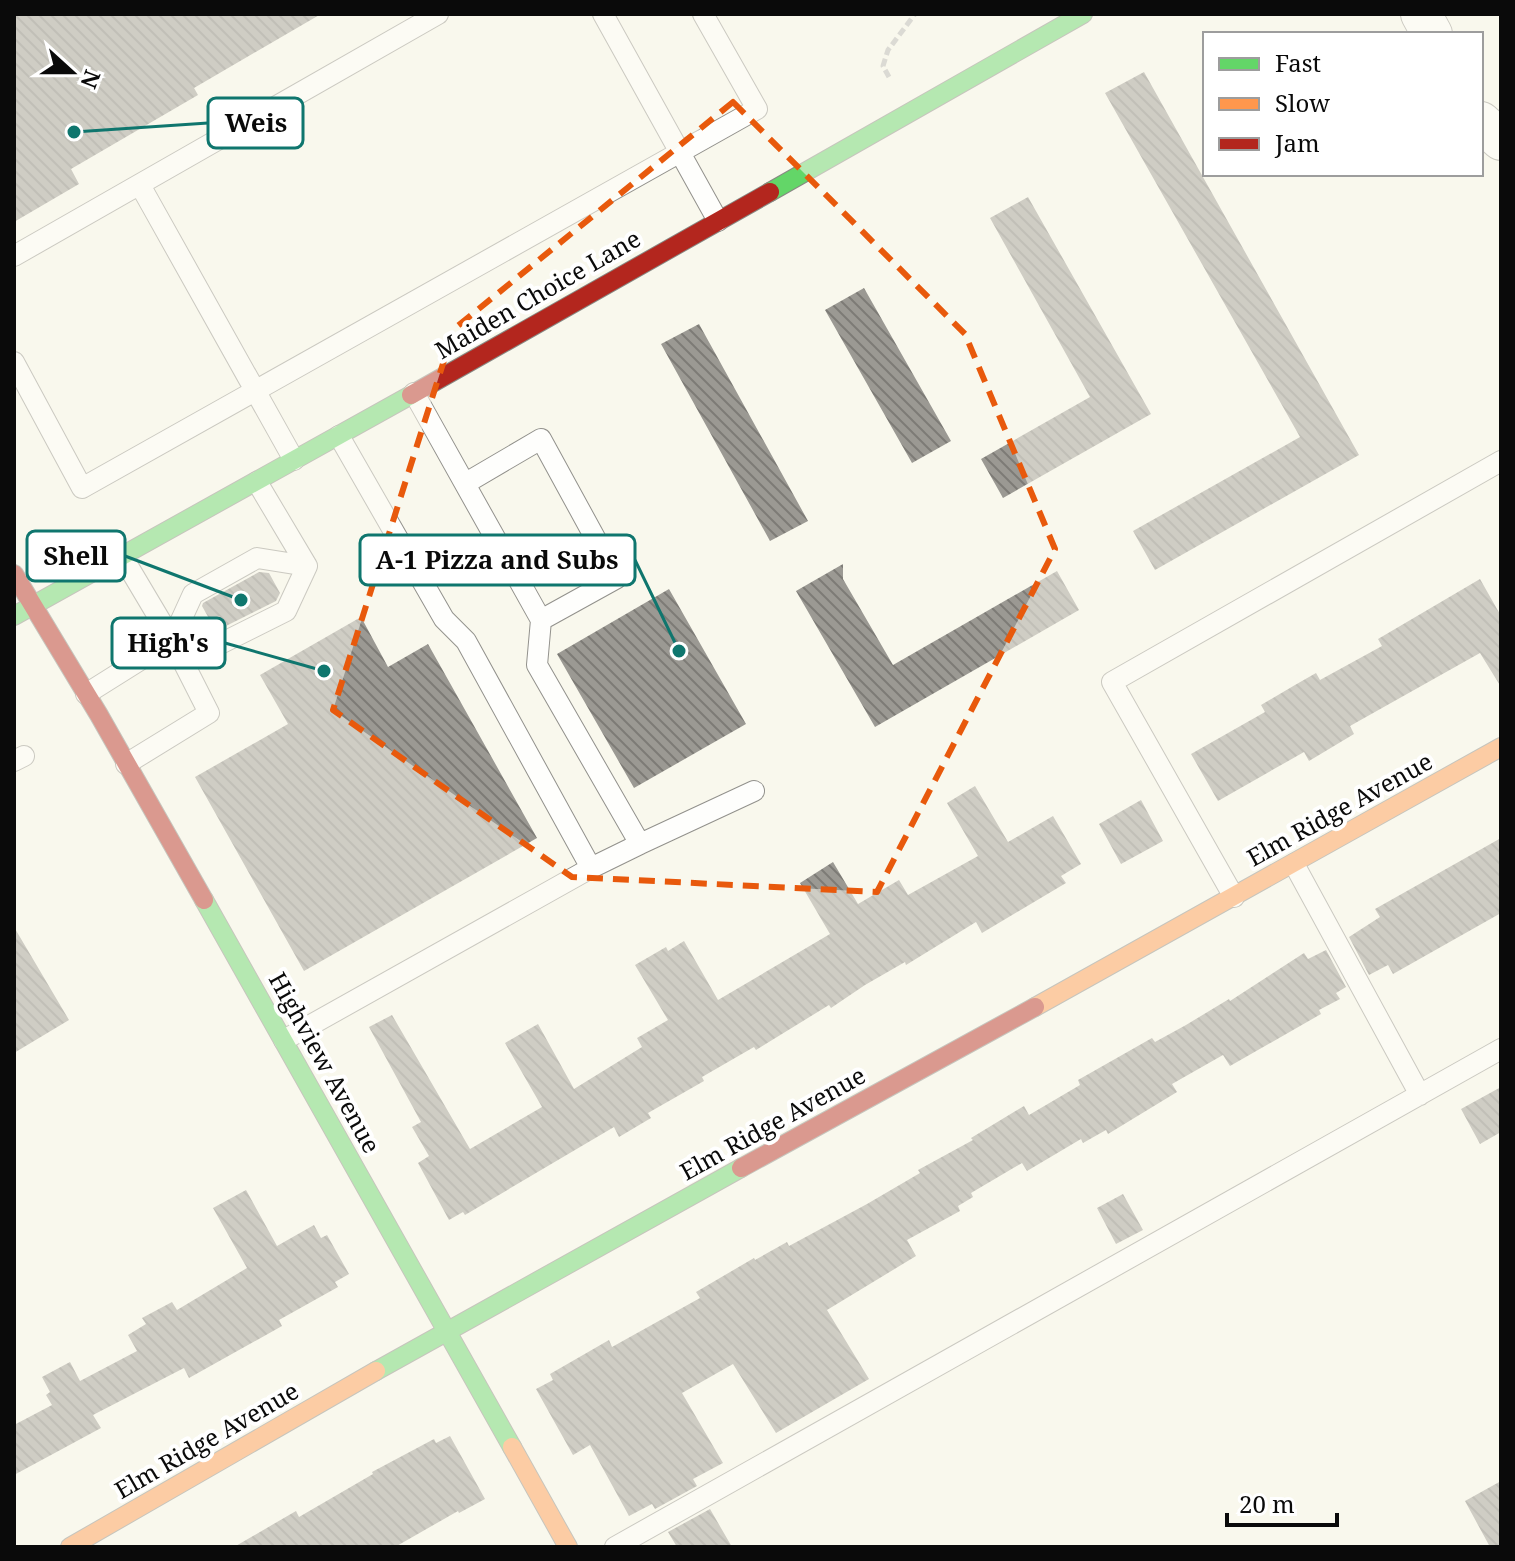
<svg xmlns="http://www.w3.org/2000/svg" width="1515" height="1561" font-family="'Noto Serif',serif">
  <defs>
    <pattern id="building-back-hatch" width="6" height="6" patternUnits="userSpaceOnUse" patternTransform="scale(2)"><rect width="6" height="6" fill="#9b9993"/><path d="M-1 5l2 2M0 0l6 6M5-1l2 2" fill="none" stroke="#7d7b76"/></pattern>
  </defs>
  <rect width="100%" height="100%" fill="#f9f8ed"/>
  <!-- building -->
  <path fill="url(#building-back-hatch)" d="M14,14H321L194,88L198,95L71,169L79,184L14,222Z
    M1144,72L1359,455L1155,570L1133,531L1300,437L1105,93Z
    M1028,197L1151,414L1003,498L981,459L1090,397L990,218Z
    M864,288L951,441L912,463L825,310Z
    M699,324L808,521L770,541L661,344Z
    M843,564V579L893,665L1057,571L1079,610L875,727L796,591Z
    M259,572L269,573L280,593L276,601L216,631L202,606L203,603Z
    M1480,579L1501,616V687L1480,653L1350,726L1354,734L1309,761L1304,752L1218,801L1191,754L1265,712L1261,705L1295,685L1316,673L1320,680L1382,646L1378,639Z
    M669,589L746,724L634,788L557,654Z
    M361,617L388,667L428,644L537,838L304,971L195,777L288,724L260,675Z
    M975,786L1008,842L1053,816L1081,864L1061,876L1066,883L982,933L976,922L906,965L905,962L865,985L831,1008L829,1005L756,1050L754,1047L702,1077L704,1081L648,1113L651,1118L619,1137L614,1127L465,1215L463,1212L449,1220L418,1163L429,1156L412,1127L421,1122L369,1027L392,1015L470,1149L542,1107L505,1043L538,1024L574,1089L642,1047L637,1038L668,1020L635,965L666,947L668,951L684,941L718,1000L830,934L800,883L833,862L858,904L899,880L908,895L978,856L947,803Z
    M1141,800L1163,841L1121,864L1099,824Z
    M1501,838V913L1393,974L1388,965L1369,975L1349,937L1380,917L1375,909Z
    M14,927L69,1020L14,1053Z
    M1326,950L1346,987L1336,993L1340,999L1319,1010L1321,1014L1230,1066L1223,1055L1172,1084L1177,1092L1108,1134L1106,1130L1083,1143L1081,1139L1027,1171L1022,1163L971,1193L973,1197L958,1206L960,1211L907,1240L916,1256L827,1310L869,1379L776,1433L733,1364L682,1393L723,1463L693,1479L697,1486L655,1509L652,1504L629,1516L590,1445L573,1455L536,1389L553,1380L550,1374L609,1340L612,1347L700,1298L696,1292L754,1258L755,1260L787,1242L789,1246L867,1204L920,1173L918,1170L973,1140L971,1138L1024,1106L1029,1115L1080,1085L1078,1080L1152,1038L1155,1042L1186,1025L1229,999L1230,1001L1304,953L1308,959Z
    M1501,1087V1132L1480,1144L1461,1109Z
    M246,1190L277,1246L314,1225L321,1238L327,1235L349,1274L335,1282L338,1287L279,1320L282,1326L189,1378L184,1368L93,1415L101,1428L14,1475V1425L52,1405L46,1395L50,1392L42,1377L70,1362L80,1381L137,1351L128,1335L146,1324L142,1318L172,1302L177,1310L247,1268L213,1208Z
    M1123,1194L1143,1230L1116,1244L1097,1208Z
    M450,1436L485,1499L459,1513L458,1511L395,1547H234L296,1511L299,1517L373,1474L372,1472L434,1439L436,1443Z
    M1501,1481V1547H1490L1465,1501Z
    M710,1509L732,1547H677L668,1532Z"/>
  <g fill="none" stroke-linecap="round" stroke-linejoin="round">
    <!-- lane casing -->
    <g stroke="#92918c" stroke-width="22">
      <path id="lane" d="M603,14L718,221
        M140,185L294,460
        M14,256L438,14
        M14,362L82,488L757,109L703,14
        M339,436L444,619L466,641L591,868
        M257,482L307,566
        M466,483L541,439L617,578L541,620
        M122,556L172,640
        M172,640L193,594L257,558L307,566
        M172,640L218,645L286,611L307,566
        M86,694L172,640L209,713L126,764
        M14,761L24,756
        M640,844L754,791
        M1294,864L1420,1095
        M1234,897L1112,682L1501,461
        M284,1040L591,868L640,844L537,665L541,620L414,393
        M615,1547L1501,1049"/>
    </g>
    <!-- street casing -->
    <g stroke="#92918c" stroke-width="42">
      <path id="street" d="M1421,14L1432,34
        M1481,122L1501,140"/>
    </g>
    <!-- fast casing -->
    <g stroke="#888883" stroke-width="20">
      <path id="fast" d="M770,192L1083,14
        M14,616L411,395
        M204,900L512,1447
        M376,1371L741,1168"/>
    </g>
    <!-- slow casing -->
    <g stroke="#888883" stroke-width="20">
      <path id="slow" d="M1035,1007L1501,747
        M512,1447L568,1547
        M70,1547L376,1371"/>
    </g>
    <!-- jam casing -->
    <g stroke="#888883" stroke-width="20">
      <path id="jam" d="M411,395L770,192
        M14,574L99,715L204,900
        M741,1168L1035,1007"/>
    </g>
    <!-- path -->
    <path stroke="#b7b7b5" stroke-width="5" stroke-dasharray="8 4" stroke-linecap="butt" d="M889,77L883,66L888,50L915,14"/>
    <!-- lane -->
    <use href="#lane" stroke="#fefefc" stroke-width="20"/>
    <!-- street -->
    <use href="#street" stroke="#fefefc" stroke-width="40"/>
    <!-- fast -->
    <use href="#fast" stroke="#63d668" stroke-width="18"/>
    <!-- slow -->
    <use href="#slow" stroke="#ff974d" stroke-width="18"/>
    <!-- jam -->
    <use href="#jam" stroke="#b3261e" stroke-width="18"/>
  </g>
  <!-- marked area -->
  <path d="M0 0H1515V1561H0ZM733,102L965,334L1055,549L877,892L572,877L333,710L454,329Z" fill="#f9f8ed" fill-opacity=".55" fill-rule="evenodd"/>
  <path fill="none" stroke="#e8590c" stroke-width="6" stroke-dasharray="16 10" stroke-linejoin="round" d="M733,102L965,334L1055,549L877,892L572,877L333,710L454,329Z"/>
  <g text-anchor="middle" stroke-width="8" stroke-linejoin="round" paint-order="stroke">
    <!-- street labels -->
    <g font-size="24" fill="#0a0a0a" stroke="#fff">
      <text transform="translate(538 295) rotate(-30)" y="8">Maiden Choice Lane</text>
      <text transform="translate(1340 810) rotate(-29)" y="8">Elm Ridge Avenue</text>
      <text transform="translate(324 1063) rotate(61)" y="8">Highview Avenue</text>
      <text transform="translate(773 1124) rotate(-29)" y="8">Elm Ridge Avenue</text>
      <text transform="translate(207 1441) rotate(-30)" y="8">Elm Ridge Avenue</text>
    </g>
  </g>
  <!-- callouts -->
  <path fill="none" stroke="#0f766e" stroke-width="3" d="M74 132L208 123M241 600L125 556M679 651L635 560M324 671L225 643"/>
  <g fill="#0f766e" stroke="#fff" stroke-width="3">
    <circle cx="74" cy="132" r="8"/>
    <circle cx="241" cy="600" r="8"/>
    <circle cx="679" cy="651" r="8"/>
    <circle cx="324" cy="671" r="8"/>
  </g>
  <g fill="#fff" stroke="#0f766e" stroke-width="3">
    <rect x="208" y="98" width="95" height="50" rx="8"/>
    <rect x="27" y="531" width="98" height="50" rx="8"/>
    <rect x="360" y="535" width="275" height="50" rx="8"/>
    <rect x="112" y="618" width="113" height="50" rx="8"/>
  </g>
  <g font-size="26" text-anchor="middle" font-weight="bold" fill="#0a0a0a">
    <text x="256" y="132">Weis</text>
    <text x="76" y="565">Shell</text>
    <text x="497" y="569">A-1 Pizza and Subs</text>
    <text x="168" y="652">High's</text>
  </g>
  <!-- border -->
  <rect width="1515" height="1561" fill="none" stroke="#0a0a0a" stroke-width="32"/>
  <!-- legend -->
  <rect x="1203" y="32" width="280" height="144" fill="#ffffff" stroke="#9d9d9d" stroke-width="2"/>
  <rect x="1219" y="58" width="40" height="12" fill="#63d668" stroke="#9d9d9d" stroke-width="2"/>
  <text x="1275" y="72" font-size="24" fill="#0a0a0a">Fast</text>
  <rect x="1219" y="98" width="40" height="12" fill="#ff974d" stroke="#9d9d9d" stroke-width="2"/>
  <text x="1275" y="112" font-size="24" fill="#0a0a0a">Slow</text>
  <rect x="1219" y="138" width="40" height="12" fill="#b3261e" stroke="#9d9d9d" stroke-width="2"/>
  <text x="1275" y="152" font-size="24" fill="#0a0a0a">Jam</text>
  <!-- north arrow -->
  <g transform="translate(72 72) rotate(111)" stroke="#ffffff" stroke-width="6" paint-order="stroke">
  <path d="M0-6L14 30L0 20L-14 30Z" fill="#0a0a0a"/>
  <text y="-12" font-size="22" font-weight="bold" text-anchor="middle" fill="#0a0a0a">N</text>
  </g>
  <!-- scale -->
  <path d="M1227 1513v12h110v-12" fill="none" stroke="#0a0a0a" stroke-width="4"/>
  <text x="1239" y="1513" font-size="24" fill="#0a0a0a" stroke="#ffffff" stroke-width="6" paint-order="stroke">20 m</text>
</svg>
